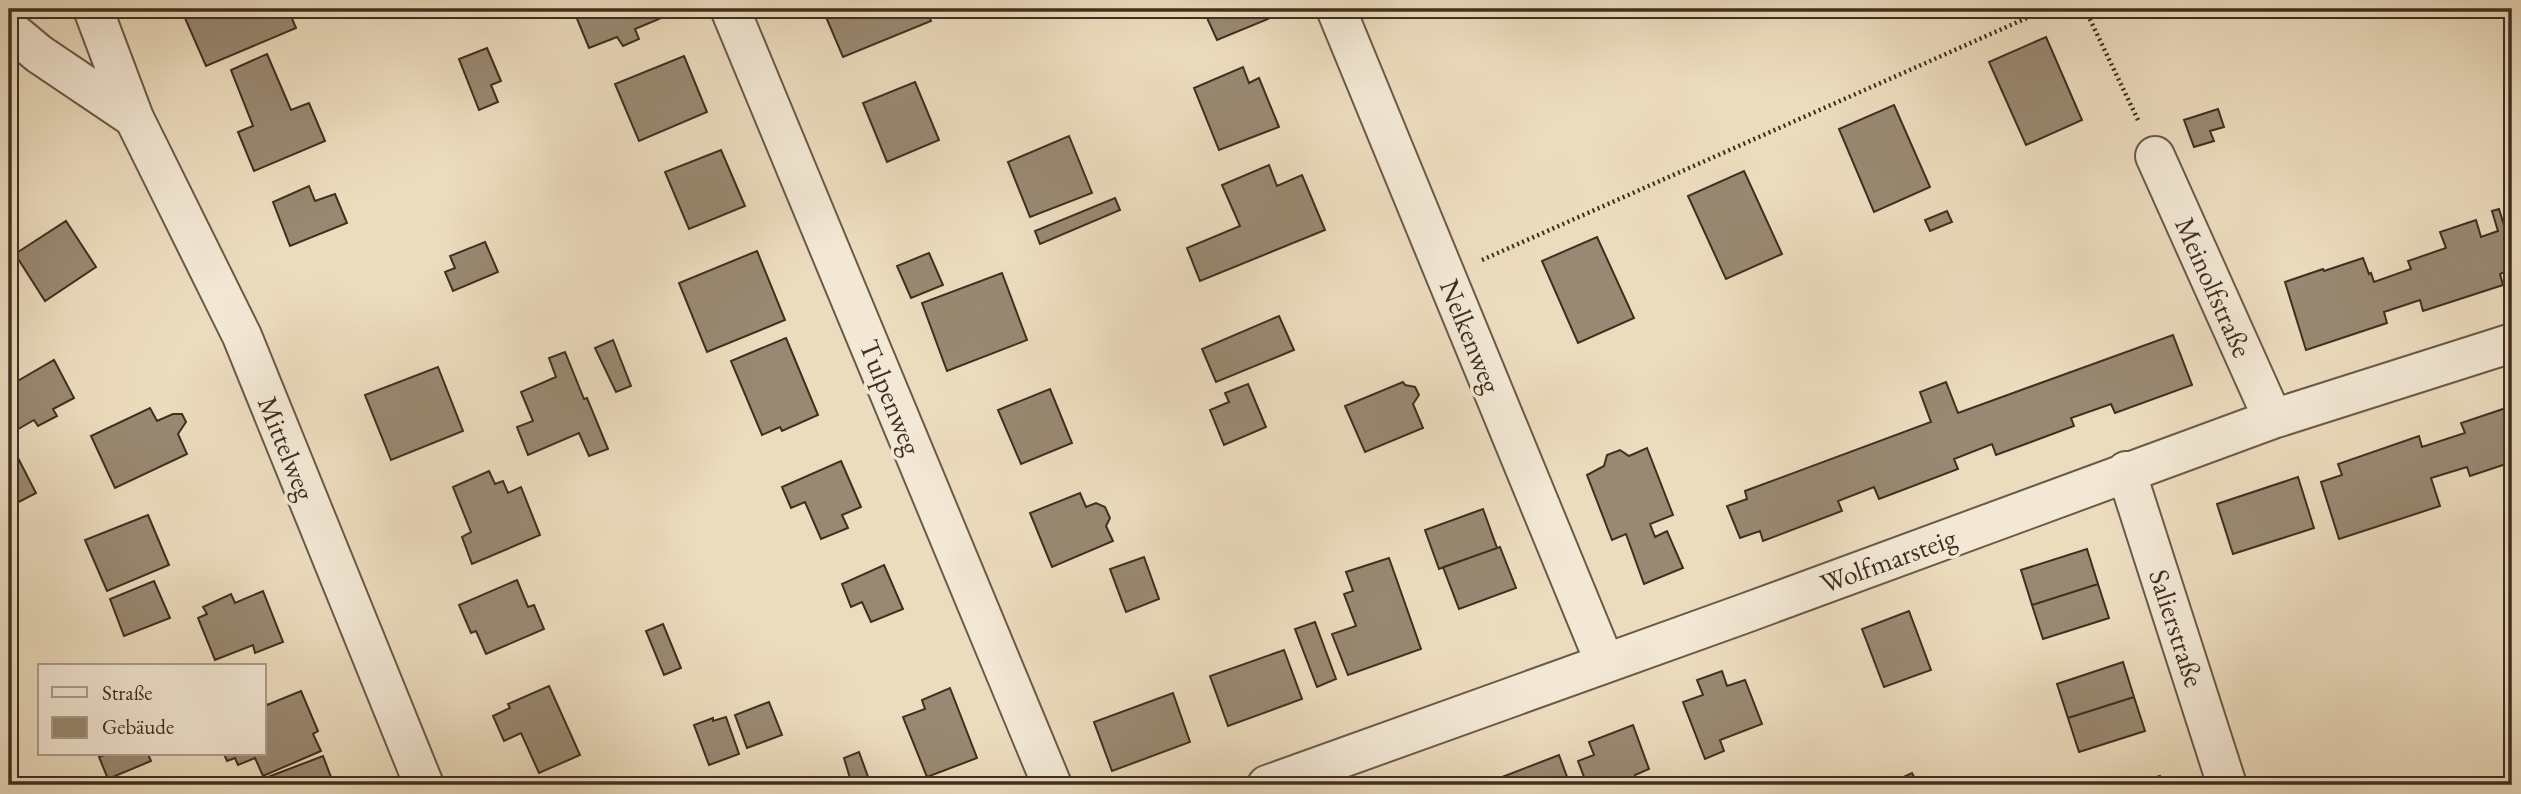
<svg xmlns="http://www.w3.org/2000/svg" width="2521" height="794" font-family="'EB Garamond',serif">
  <rect width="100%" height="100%" fill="#ecdcbe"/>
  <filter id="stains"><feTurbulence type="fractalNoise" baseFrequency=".00286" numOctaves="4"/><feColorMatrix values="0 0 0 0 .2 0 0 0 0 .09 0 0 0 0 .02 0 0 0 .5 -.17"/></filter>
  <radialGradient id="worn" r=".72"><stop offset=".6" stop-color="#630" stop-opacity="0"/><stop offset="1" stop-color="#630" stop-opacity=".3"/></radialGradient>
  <!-- building -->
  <path fill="#998972" stroke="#3f2f20" stroke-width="2" d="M181,9H288L296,28L206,66Z
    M573,9H663L666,16L635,29L639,39L623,46L617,37L589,48Z
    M846,9H926L931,21L843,57L826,17Z
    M1203,9H1264L1268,19L1217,40Z
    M2046,37L2082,120L2026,145L1989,62Z
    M487,48L501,81L491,85L498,102L479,110L459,59Z
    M267,54L291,110L309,103L325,141L254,171L238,132L253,126L231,70Z
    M684,56L707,112L639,141L615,84Z
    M1243,67L1249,83L1259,78L1279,127L1219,150L1194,88Z
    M915,82L939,140L887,162L863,103Z
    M1894,105L1930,187L1874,212L1839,129Z
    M2218,109L2224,127L2210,131L2214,141L2194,147L2184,120Z
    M1069,136L1092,193L1030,217L1008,162Z
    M721,150L745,206L689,229L665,172Z
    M1269,165L1277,186L1302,175L1325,230L1200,281L1187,248L1240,226L1222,185Z
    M1744,171L1782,254L1726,279L1688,196Z
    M309,186L315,201L335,194L347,223L290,246L273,202Z
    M1115,198L1120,210L1040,244L1035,231Z
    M2499,209L2507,235L2512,233V269L2500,274L2503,285L2423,311L2420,300L2384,312L2387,323L2306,350L2285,282L2323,269L2324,271L2363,258L2369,274L2371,273L2374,282L2411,269L2408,261L2446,248L2440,232L2476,220L2481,237L2498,231L2492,211Z
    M1947,211L1952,222L1930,231L1925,220Z
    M66,221L96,267L45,301L15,254Z
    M1597,237L1634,318L1578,343L1542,261Z
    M485,242L498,272L453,291L445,272L455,268L450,256Z
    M757,251L785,320L707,352L679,283Z
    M929,253L943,285L911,298L897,266Z
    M1002,273L1027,340L947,371L922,303Z
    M1279,316L1294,350L1216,382L1202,349Z
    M2173,335L2192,385L2115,413L2111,404L2071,418L2074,426L1996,455L1992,444L1954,459L1958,469L1879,499L1874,487L1838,501L1842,511L1763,541L1760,531L1740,538L1727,506L1747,499L1745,491L1931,422L1920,392L1946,382L1958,413Z
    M786,338L818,415L782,431L780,427L762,435L731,361Z
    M613,340L631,386L616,392L595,348Z
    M565,352L584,399L587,398L608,449L589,456L579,433L528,455L517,427L533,421L521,392L556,377L549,358Z
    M54,360L74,398L53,409L57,416L38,426L34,420L13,432L9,425V386Z
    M438,367L463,431L391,460L365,395Z
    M1403,382L1405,385L1415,387L1419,395L1413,404L1423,428L1365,452L1345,406Z
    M1248,384L1266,427L1224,445L1210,410L1229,402L1225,393Z
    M1050,389L1072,443L1021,464L998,410Z
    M2512,406V462L2470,476L2467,467L2431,478L2440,506L2339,539L2321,482L2342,475L2338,464L2419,436L2422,447L2465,433L2461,423Z
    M150,408L157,421L173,414H182L186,422L178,434L187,454L115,488L91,436Z
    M1647,448L1673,515L1650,524L1655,537L1667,531L1683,568L1644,584L1626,534L1612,540L1587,475L1604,466L1607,455L1620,450L1629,456Z
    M18,458L36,493L9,507V463Z
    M841,461L861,507L842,515L848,528L821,539L805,502L791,508L782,487Z
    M489,471L495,484L503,481L508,493L521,487L540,535L472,564L462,537L471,532L453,487Z
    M2298,477L2314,528L2233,554L2217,504Z
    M1080,493L1086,507L1096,503L1105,507L1110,518L1106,526L1113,541L1052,567L1030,513Z
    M1483,509L1497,548L1439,569L1425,530Z
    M148,515L169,565L107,591L85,540Z
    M1500,547L1516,588L1459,609L1443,567Z
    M2087,549L2098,584L2032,605L2021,570Z
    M1144,557L1159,599L1126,612L1110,569Z
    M1389,558L1421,649L1348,675L1332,634L1356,626L1344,594L1353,591L1346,572Z
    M884,565L903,609L871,622L862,602L851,607L842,584Z
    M517,580L528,607L534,605L544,629L486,654L476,631L471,633L459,605Z
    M154,581L170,618L124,636L110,599Z
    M2098,584L2109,618L2043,639L2032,605Z
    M263,591L283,642L255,653L253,645L215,660L198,618L207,614L203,607L231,594L235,603Z
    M1909,611L1931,670L1884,687L1862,629Z
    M1315,622L1336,679L1317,687L1295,629Z
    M663,624L681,668L664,675L646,631Z
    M1284,650L1302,699L1228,726L1210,676Z
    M2123,662L2134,697L2068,718L2057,684Z
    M1722,671L1727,686L1745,680L1762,724L1720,740L1724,751L1705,759L1683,702L1703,695L1697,680Z
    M549,686L580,755L539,773L521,733L504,741L493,716L510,708L508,704Z
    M950,688L977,758L927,777L903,717L925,709L922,700Z
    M301,691L318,731L313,734L321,751L263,776L255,758L238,765L235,758L227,761L224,754H264V698L267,705Z
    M1173,693L1190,742L1112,771L1094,722Z
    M2134,697L2145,731L2079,752L2068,718Z
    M769,702L782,735L747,748L735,715Z
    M726,717L739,754L709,765L694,725L713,718V721Z
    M1633,725L1649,769L1635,775L1639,785H1587L1578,761L1594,755L1589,742Z
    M859,752L871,785H853L849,775L844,758Z
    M107,754H148L151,761L108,779L99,757Z
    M1559,755L1570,785H1484V784Z
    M323,756L334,785H256L255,782Z
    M1912,773L1918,785H1886Z
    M2160,776L2163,785H2130Z"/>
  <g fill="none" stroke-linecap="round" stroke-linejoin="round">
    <!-- minor casing -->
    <g stroke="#6a5a48" stroke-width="42">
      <path id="minor" d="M93,9L134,118L242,336L424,785
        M730,9L1052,785
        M1336,9L1605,663
        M9,29L39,54L134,118
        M2155,156L2273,419
        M2126,471L2227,785
        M1267,785L1743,614L2273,419L2512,343"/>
    </g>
    <!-- path -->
    <path stroke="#3f2f20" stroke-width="4.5" stroke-dasharray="2 3.5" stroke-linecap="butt" d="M2085,9L2138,120
      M1482,260L2047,9"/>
    <!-- minor -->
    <use href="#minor" stroke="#f3e8d5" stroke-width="38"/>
  </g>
  <g text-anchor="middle" stroke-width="7" stroke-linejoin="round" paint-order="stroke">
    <!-- street labels -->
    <g font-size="28" fill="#3f2f20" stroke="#f3e8d5">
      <text transform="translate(2214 287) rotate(66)" y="10">Meinolfstraße</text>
      <text transform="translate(1471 336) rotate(68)" y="10">Nelkenweg</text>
      <text transform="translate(891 397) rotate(68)" y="10">Tulpenweg</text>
      <text transform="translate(287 448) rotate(68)" y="10">Mittelweg</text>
      <text transform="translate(1888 560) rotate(-20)" y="10">Wolfmarsteig</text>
      <text transform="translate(2177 628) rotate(72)" y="10">Salierstraße</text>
    </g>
  </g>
  <!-- margin -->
  <rect width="2521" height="794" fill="none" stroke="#ecdcbe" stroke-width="35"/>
  <rect x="10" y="10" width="2500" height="773" fill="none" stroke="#3f2f20" stroke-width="3.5"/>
  <rect x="18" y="18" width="2486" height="759" fill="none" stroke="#3f2f20" stroke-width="2"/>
  <!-- legend -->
  <rect x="38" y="664" width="228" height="91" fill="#f3e8d5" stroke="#ab9e8d" stroke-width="2"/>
  <rect x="52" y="687" width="35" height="10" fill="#f3e8d5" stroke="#ab9e8d" stroke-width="2"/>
  <text x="102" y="700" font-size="21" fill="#3f2f20">Straße</text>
  <rect x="52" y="717" width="35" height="21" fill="#998972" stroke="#ab9e8d" stroke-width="2"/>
  <text x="102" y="734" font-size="21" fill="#3f2f20">Gebäude</text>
  <rect width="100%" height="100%" filter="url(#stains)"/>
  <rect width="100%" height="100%" fill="url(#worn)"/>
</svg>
